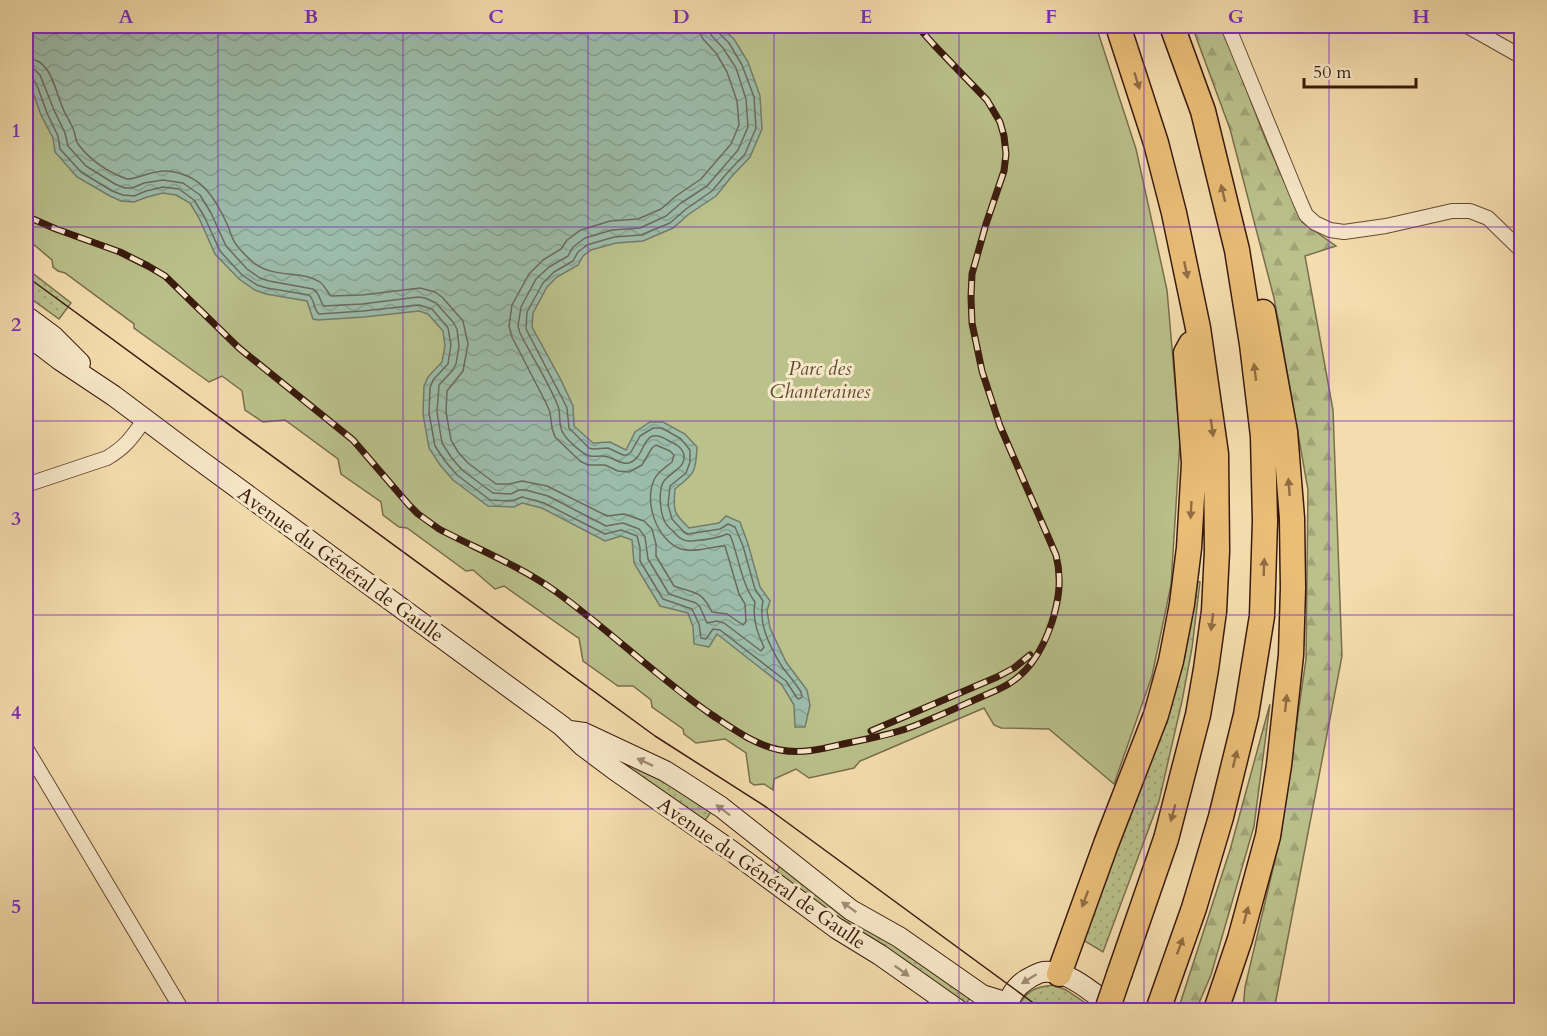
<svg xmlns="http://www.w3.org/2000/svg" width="1547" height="1036" font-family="Cardo,serif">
  <defs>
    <pattern id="grass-dots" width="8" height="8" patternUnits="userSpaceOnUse" patternTransform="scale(1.5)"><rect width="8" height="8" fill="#bac18b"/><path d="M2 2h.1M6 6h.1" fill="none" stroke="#a1a577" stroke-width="1.8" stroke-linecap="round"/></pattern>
    <pattern id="forest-firs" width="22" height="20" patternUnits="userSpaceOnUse" patternTransform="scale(1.5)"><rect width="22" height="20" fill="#bac18b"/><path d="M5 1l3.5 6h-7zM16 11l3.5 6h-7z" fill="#a1a577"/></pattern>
    <pattern id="water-waves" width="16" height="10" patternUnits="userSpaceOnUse" patternTransform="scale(1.5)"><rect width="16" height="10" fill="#9cbcaa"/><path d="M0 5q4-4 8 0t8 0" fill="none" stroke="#87a191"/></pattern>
  </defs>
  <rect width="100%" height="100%" fill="#f4ddae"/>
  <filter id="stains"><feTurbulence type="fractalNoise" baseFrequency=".00333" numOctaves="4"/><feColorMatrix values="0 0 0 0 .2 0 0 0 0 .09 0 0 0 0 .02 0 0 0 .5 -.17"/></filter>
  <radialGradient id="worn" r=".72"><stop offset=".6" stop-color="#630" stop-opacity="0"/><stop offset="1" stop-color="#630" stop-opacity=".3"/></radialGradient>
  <!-- grass -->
  <path fill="url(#grass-dots)" stroke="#7a6e4c" stroke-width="1.5" d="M26,268L71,303L59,319L26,295Z
    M1193,581L1200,582L1192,648L1182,701L1159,801L1103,952L1083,940Z
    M581,737L655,771L713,809L704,822Z
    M780,866L822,897L900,945L970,998L965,1005L902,958L830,914L775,873Z
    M1054,985L1066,990L1087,1004L1085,1010H1017C1025,991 1034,987 1054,985Z"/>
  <!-- forest -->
  <path fill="url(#forest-firs)" stroke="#7a6e4c" stroke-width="1.5" d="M1192,26H1222L1265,138L1302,222L1336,246L1305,256L1333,410L1342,656L1274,1010H1243L1245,987L1280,839L1306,659L1308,490L1274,298L1230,129Z
    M1270,704L1254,826L1211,975L1196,1010H1178L1230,850Z"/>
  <!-- park -->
  <path fill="#bac18b" stroke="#7a6e4c" stroke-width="1.5" d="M26,26H1096L1136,149L1167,290L1180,441L1171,585L1152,676L1114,784L1049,729L1001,728L994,725L984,708L865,759L860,761L854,768L809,778L796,769L774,779L773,790L764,784L754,785L750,782L746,753L725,739L696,743L684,734L683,729L652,707L651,700L633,686H618L583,661L579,638L577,637L504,586L495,589L473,570L466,571L407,528L399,527L383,515L381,502L341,474L338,459L285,420L263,422L245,410L242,391L241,390L222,376L209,382L134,328V324L65,273L58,271L53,267L52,260L26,238Z"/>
  <!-- water -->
  <path fill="url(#water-waves)" stroke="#757b6b" stroke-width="1.5" d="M26,26H720L734,39L748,62L760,96L762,129L750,157L732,176L716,196L689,214L673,228L643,241L616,243L591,250L583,256L578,265L557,277L547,287L533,313L532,327L561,380L573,406L574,426L593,443L610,442L626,450L635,432L650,422H663L685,434L697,447C696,473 694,474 675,489C673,510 673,513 689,528L719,523L726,516L740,522L748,544L760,587L770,601L767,611L770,628L786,662L807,690L810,705L805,727H795L794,705L782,685L717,634L709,647L694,644L693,627L688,613L660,606L634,563L632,540L621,536L605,541L542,508L522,503L514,507L488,506L453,480L440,465L429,448L423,414L424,386L428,377L442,362L445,346L443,331L428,314L419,311L364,317L318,320L313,319L307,301L266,294L255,290L239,279L215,254L199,218L190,203L176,195L163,193L147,197L134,202L121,201L110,196L77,177L55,152L53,138L41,115L32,90L26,76Z"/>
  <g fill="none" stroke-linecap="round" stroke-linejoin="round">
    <!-- shore -->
    <path stroke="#6b6b5c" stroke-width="1.5" d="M26,58C51,59 54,87 62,106C65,115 71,122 74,131C76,136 75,140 78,144C90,160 108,172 127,179C138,179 152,170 167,171C201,174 215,197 228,226C230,232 232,238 235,243C240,250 248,258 254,263C275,279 302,270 320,282C325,286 327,292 331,296L362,295L420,288L435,292L442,297L463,321L468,344L463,371L447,391L446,412L451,440L458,452L468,463L496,484H509L522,481L547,486L607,516L624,514L644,521L652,529L656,544V556L674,586C696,594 701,590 712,612L727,614L743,625L746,622L745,604L739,594L725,546H722C710,547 693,553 681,549C656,540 643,500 655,478C659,471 666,467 672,462L674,455L670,451L656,445L652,448L642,465L629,472L618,471L605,465H588L580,461L555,437L552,428L550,412L546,403L512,337L509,326L512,305L529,274L543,260L561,249L567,240L581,230L610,221L638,219L661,209L676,196L701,179L731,144L739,125L737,101L727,72L716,53L703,39L700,33L699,26
      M26,67L34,69L40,75L54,110L65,133L68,146L86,166L115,184L125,188H132L144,183L163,180L183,183L200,195L211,213L226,246L247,269L260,278L269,281L313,289C321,294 319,301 324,306L362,304L418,297L425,298L436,303L453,322L457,329L459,346L456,364L452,371L439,385L437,412L442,443L451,457L462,470L493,493L511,494L519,490H526L548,496L606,526L623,523L639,529L645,537L648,559L669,594L696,603L700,607L707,623L717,621L724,623L761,651L764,647C757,633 752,618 755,602C741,583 739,557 730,535L727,534C717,539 703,540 692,541C683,542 678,537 673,531C669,528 666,525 664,520C660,511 658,489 664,481C670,472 689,467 683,452C681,447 674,443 669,441C640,423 648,457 629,463C621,465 616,459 608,457C602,455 596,457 590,456C583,455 566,439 563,433C558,425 561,414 558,406C548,381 532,357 520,333L518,326L521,307L536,279L549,267L568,256L573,247L585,238L612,230L640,228L666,216L681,203L707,186L738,150L748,127L746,99L736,68L723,48L711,35L709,26
      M26,75L32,77L38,88L47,113L58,136L60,149L81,172L112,191L123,195L134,196L146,191L163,187L179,189L194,200L204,216L220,251L242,275L257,285L267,288L309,295C315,300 313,309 319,314L363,311L419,305L432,309L448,328L451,345L448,364L433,380L430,388L429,413L435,446L445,461L457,475L490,500L512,501L522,497L544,503L605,534L621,530L637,536L640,548V561L663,599L692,609L699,624L701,638L706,639L713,629L720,630L786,681L797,698L799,699L802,697L801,692C795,682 787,674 781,665C769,645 758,623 763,601L755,589L743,546L735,527L728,524L720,529L688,534L684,532L672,519L668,505L670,486L686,473L690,462V450L681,439L662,428H653L640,436L631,452L627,455H623L608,448L593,449L589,448L569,428L567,408L561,396L526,329L527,312L543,283L554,272L573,261L578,252L587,245L614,237L641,235L670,223L686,209L712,191L728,172L745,154L756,128L754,97L742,65L729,43L717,31L716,26"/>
    <!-- minor casing -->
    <g stroke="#684b35" stroke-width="16">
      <path id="minor" d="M1228,26L1299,199L1306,215L1315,223L1330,230L1344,232L1386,226L1452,211H1470L1488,218L1522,251
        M1467,26L1522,57
        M26,485L107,458C127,446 132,437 145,419
        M26,748L182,1010"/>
    </g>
    <!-- secondary casing -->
    <g stroke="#3a1a0d" stroke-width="22">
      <path id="secondary" d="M26,316L53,336L80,363
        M26,334L60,360L114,396L194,456L562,726L583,746L615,770L733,852L836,928L880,955L958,1010
        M570,731L584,733L665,771L681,781L721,807L851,910L899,937L982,995L1008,1003
        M1006,1010C1009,998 1015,987 1026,980C1031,977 1037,973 1043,972C1069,969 1096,996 1116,1010"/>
    </g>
    <!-- motorway casing -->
    <g stroke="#3a1a0d" stroke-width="27">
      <path id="motorway" d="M1118,26L1156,143L1174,213L1198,328L1216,454L1217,551L1214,611L1206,669L1198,715L1166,839L1120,972
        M1059,974L1106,844L1156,715L1171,661L1182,604L1189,548L1194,463L1186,353L1191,344
        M1158,1010L1194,908L1221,817L1246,715L1262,616L1265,521L1263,436L1252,344L1237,250L1203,111L1172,26
        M1216,1010L1240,939L1268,836L1279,765L1291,655L1293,588L1292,518L1285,432L1263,312"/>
    </g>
    <!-- minor -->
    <use href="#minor" stroke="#f8e9ca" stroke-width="14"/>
    <!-- secondary -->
    <use href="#secondary" stroke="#f8e9ca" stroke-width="20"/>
    <!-- motorway -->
    <use href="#motorway" stroke="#eabe77" stroke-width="24"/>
    <!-- tram -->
    <path stroke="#3a1a0d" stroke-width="1.5" d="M26,276L655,736L766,807L1043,1010"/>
    <!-- rail casing -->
    <g stroke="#3a1a0d" stroke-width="7">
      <path id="rail" d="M26,216L56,229L120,252L148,266L165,276L239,348L353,440L409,505L418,514L439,529C477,549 520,566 555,591C609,630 657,677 712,715C733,729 755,745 780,750C802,754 822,749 843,744C866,739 891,735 914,726C942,715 969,702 997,690C1027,677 1042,652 1052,622C1059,599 1062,579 1056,555L1000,426L982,371L972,323L971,297L972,274L986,224L1004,171L1006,154L1004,136L1000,122L987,100L934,45L917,26
        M871,731L997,677L1014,668L1030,655"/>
    </g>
    <!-- rail -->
    <use href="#rail" stroke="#f8e9ca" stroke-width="4.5" stroke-dasharray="14" stroke-linecap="butt"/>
    <!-- motorway-bridge casing -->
    <g stroke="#3a1a0d" stroke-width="27" stroke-linecap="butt">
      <path id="motorway-bridge" d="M1107,1010L1120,972"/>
    </g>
    <!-- motorway-bridge -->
    <use href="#motorway-bridge" stroke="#eabe77" stroke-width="24"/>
  </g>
  <!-- one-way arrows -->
  <defs><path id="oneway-solid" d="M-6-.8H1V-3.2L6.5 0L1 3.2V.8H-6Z" transform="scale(1.5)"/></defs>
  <g fill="#926c42">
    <use href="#oneway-solid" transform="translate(1137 81) rotate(73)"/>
    <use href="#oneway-solid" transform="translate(1223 193) rotate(-104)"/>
    <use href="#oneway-solid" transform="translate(1186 270) rotate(78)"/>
    <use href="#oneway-solid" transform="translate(1255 372) rotate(-97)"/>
    <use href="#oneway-solid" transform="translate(1212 428) rotate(82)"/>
    <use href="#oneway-solid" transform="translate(1289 487) rotate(-95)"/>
    <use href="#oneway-solid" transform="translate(1191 510) rotate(93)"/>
    <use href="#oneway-solid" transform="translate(1264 567) rotate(-88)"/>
    <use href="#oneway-solid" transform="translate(1212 622) rotate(97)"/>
    <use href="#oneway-solid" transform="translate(1286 703) rotate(-84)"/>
    <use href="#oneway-solid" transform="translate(1235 759) rotate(-76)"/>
    <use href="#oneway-solid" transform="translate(1173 813) rotate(105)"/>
    <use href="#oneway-solid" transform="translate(1085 899) rotate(110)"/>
    <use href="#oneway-solid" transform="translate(1246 915) rotate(-75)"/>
    <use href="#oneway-solid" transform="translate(1180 946) rotate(-70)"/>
  </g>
  <g fill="#a28c75">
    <use href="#oneway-solid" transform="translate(645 762) rotate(-155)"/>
    <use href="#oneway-solid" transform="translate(723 810) rotate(-143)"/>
    <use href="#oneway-solid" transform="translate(849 907) rotate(-145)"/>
    <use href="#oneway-solid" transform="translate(902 971) rotate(36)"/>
    <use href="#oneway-solid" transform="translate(1029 979) rotate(148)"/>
  </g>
  <!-- grid -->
  <path fill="none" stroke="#7b2cbf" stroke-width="1.5" stroke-opacity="0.55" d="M218,26V1010M403,26V1010M588,26V1010M774,26V1010M959,26V1010M1144,26V1010M1329,26V1010M26,227H1522M26,421H1522M26,615H1522M26,809H1522"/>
  <g text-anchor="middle" stroke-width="6" stroke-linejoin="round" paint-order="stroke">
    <!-- park labels -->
    <g font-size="20" font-style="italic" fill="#604c33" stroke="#f8e9ca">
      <text x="820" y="375">Parc des<tspan x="820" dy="23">Chanteraines</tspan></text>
    </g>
    <!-- street labels -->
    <g font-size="20" fill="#3a1a0d" stroke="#f8e9ca">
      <text transform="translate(341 564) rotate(36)" y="7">Avenue du Général de Gaulle</text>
      <text transform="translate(762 873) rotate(35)" y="7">Avenue du Général de Gaulle</text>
    </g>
  </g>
  <!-- margin -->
  <rect width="1547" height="1036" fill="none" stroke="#f4ddae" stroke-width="66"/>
  <!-- scale -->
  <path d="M1304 78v9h112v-9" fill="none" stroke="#3a1a0d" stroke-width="3"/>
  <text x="1313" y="78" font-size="18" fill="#3a1a0d" stroke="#f8e9ca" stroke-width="4.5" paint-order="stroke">50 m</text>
  <rect x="33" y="33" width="1481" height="970" fill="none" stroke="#7b2cbf" stroke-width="2"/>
  <g font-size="20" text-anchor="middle" font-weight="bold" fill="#7b2cbf">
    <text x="126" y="23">A</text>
    <text x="311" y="23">B</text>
    <text x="496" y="23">C</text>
    <text x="681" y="23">D</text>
    <text x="866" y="23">E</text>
    <text x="1051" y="23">F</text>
    <text x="1236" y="23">G</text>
    <text x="1421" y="23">H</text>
    <text x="16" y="137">1</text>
    <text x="16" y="331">2</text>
    <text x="16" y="525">3</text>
    <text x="16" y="719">4</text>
    <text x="16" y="913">5</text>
  </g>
  <rect width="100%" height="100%" filter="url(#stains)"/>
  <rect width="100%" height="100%" fill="url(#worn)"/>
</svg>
